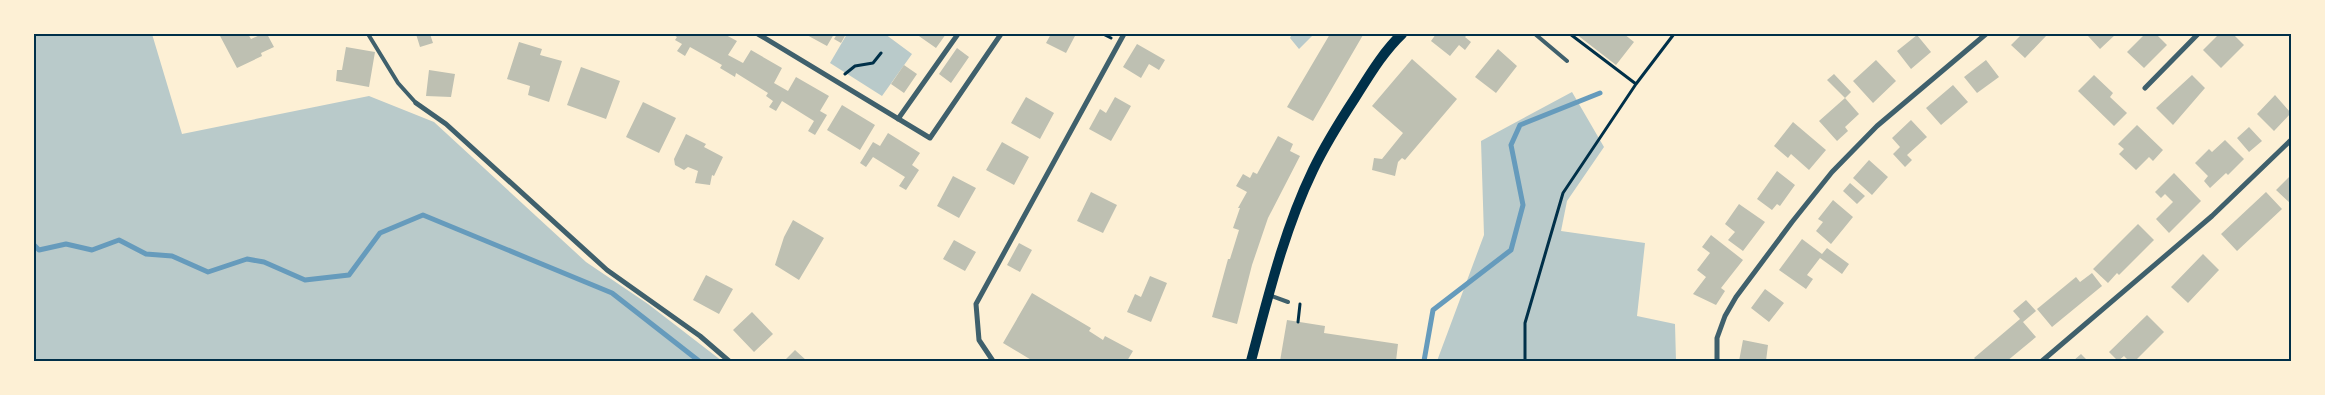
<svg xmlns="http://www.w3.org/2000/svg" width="2325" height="395" font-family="Merriweather,serif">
  <rect width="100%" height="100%" fill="#fdf0d5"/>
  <!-- green -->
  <path fill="#b9caca" d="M34,34H152L182,134L369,96L434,122L586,262L648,304L722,361H34Z
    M847,34H885L912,54L882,96L830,63Z
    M1292,34H1314L1299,49L1290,38Z
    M1572,92L1604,147L1567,201L1561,231L1645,243L1637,316L1675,324L1676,361H1437L1484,235L1481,141Z"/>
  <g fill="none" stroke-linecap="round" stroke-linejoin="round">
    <!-- stream -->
    <path stroke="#669bbc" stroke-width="5" d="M34,245L39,250L66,244L92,250L119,240L146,254L172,256L208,272L247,259L264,262L305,280L349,275L380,233L423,215L612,293L699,361
      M1424,361L1433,310L1511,250L1523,205L1511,145L1520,125L1600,93"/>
  </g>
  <!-- building -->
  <path fill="#bec0b2" d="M219,34H248L251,39L262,34H267L274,47L261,53L262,56L237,68Z
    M416,34H430L433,43L420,47Z
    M672,34H694L697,36L698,34H724L737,41L728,55L743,63L751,50L782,68L774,83L788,91L796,77L829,96L820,111L827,115L815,135L808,131L814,121L782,101L776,111L769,107L773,101L766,96L768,93L736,73L735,77L720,68L722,65L690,47L685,56L677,51L682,44L675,40L677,37Z
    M805,34H834L827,46Z
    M837,34H846L841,43L834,39Z
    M916,34H946L936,48Z
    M1051,34H1076L1066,53L1046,43Z
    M1330,34L1363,35L1313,121L1287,107Z
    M1436,34H1468L1465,37L1471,42L1465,50L1459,45L1450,56L1431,41Z
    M1576,34H1624L1634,42L1616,65Z
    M2022,34H2043L2046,36L2025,58L2011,45Z
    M2091,34H2116L2100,49L2088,36Z
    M2145,34H2156L2167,45L2144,68L2127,52Z
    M2219,34H2233L2244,45L2221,68L2203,50Z
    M1917,35L1931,52L1911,69L1897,51Z
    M519,42L542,49L540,55L562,61L549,102L528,95L530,86L507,79Z
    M1137,44L1165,60L1159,70L1149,64L1141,78L1123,67Z
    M346,47L375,52L369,87L336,81L337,70H342Z
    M957,48L969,57L951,83L939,74Z
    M1498,49L1517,66L1496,93L1475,77Z
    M1412,59L1457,99L1405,160L1402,158L1398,162L1395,176L1372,170L1374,158L1382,159L1403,133L1372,106Z
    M1876,60L1896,81L1873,103L1853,81Z
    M1986,60L1999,77L1977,93L1964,77Z
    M904,65L917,74L904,93L891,84Z
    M581,67L620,81L606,119L567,105Z
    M429,70L455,74L451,97L426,96Z
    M1834,74L1851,92L1845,98L1827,80Z
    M2094,75L2113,93L2110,97L2127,113L2114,126L2078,91Z
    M2192,75L2205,88L2173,125L2156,108Z
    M1953,85L1968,102L1941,125L1926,108Z
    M2275,95L2291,113L2274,131L2257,114Z
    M1026,97L1054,113L1040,139L1011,123Z
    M1115,97L1131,106L1111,141L1089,129L1100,109L1106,113Z
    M1845,98L1859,114L1845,127L1848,131L1837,141L1819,121Z
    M643,102L676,118L659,153L626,137Z
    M842,105L875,125L860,150L827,130Z
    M1911,120L1927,137L1907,155L1912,160L1905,167L1893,154L1900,147L1892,138Z
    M1793,122L1826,150L1809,170L1791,154L1788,158L1774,146Z
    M2137,125L2163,150L2153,161L2149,157L2136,170L2119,154L2124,149L2118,144Z
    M2249,127L2262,141L2249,152L2237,138Z
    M888,133L920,153L912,165L919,170L906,190L899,186L905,177L873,157L866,167L860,163L873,142L880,146Z
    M686,134L706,144L704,147L723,157L714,176L712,175L710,185L695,183L698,171L688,167L684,170L675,165L674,159Z
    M1278,136L1293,144L1290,151L1300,156L1268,218L1252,265L1237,324L1212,317L1228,259H1230L1239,230L1233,228L1240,208H1238L1247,192L1236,186L1243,174L1250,178L1253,172L1257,174Z
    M2225,140L2244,159L2228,175L2226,173L2210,188L2204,181L2208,176L2195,163L2209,149L2212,152Z
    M1002,142L1029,157L1014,185L986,170Z
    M1869,160L1888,177L1872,195L1853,178Z
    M1777,171L1795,185L1780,206L1777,204L1772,210L1757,199Z
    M2174,173L2201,201L2169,233L2156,219L2173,202L2165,194L2161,198L2155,192Z
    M2291,175V202L2290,203L2276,190Z
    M953,176L976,188L959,218L937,206Z
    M1850,183L1865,196L1857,204L1843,191Z
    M1091,192L1117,205L1103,233L1077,221Z
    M2266,192L2282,209L2237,251L2221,234Z
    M1833,200L1853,217L1831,244L1816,231L1823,222L1818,219Z
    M1739,204L1765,222L1743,251L1728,240L1735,232L1725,224Z
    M793,220L824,238L799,280L775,265L784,237Z
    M2138,224L2154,240L2119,275L2117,273L2108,283L2093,269Z
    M1711,235L1743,260L1721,288L1725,291L1716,305L1693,294L1706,277L1697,270L1710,253L1702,247Z
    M1802,239L1822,254L1827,248L1849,264L1842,274L1820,258L1807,275L1813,279L1806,289L1779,270Z
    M954,240L976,252L965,271L943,259Z
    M1019,243L1032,250L1020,272L1007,265Z
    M2203,254L2219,270L2188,303L2171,287Z
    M2092,273L2102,286L2052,327L2037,309L2076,277L2080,282Z
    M706,275L733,289L719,314L693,300Z
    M1150,276L1167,283L1151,322L1127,312L1135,294L1141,297Z
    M1765,289L1784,303L1769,322L1751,308Z
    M1032,293L1091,328L1089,331L1103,340L1105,336L1133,351L1127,361H1033L1003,343Z
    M2026,300L2036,311L2023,322L2036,337L2007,361H1977L1974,358L2020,319L2013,311Z
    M752,312L773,334L754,352L733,330Z
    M2147,315L2164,332L2135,361H2129L2124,356L2118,361L2109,352Z
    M1287,320L1325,326L1324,333L1398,344L1396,361H1280Z
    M1743,340L1768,345L1766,361H1739Z
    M795,350L807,361H784Z
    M2081,354L2088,361H2073Z"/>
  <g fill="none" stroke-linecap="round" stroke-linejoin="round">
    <!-- path -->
    <path stroke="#003049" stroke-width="3" d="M1103,34L1111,38
      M845,74L855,66L873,63L881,53
      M1636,84L1674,34
      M1298,322L1300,304
      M1525,361V323L1563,193L1636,84L1570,34"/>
    <!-- service -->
    <path stroke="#3f606c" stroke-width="4" d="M368,34L398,83L416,103
      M1535,34L1567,61
      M1269,295L1288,302"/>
    <!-- minor -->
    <path stroke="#3f606c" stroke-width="5" d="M758,34L930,138L1001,34
      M2145,88L2198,34
      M416,103L446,124L607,270L700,336L729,361
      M898,119L958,34
      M993,361L979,340L976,304L1124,34
      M1717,361V338L1725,316L1736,297L1792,222L1832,172L1877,126L1986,34
      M2042,361L2212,216L2291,140"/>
    <!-- secondary -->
    <path stroke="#003049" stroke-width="10" d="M1251,361C1268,297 1284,230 1313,170C1325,145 1340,121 1355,98C1369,76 1383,52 1402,34"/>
  </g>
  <!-- border -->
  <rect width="2325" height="395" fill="none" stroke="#fdf0d5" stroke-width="70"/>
  <rect x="35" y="35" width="2255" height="325" fill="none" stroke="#003049" stroke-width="2"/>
</svg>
